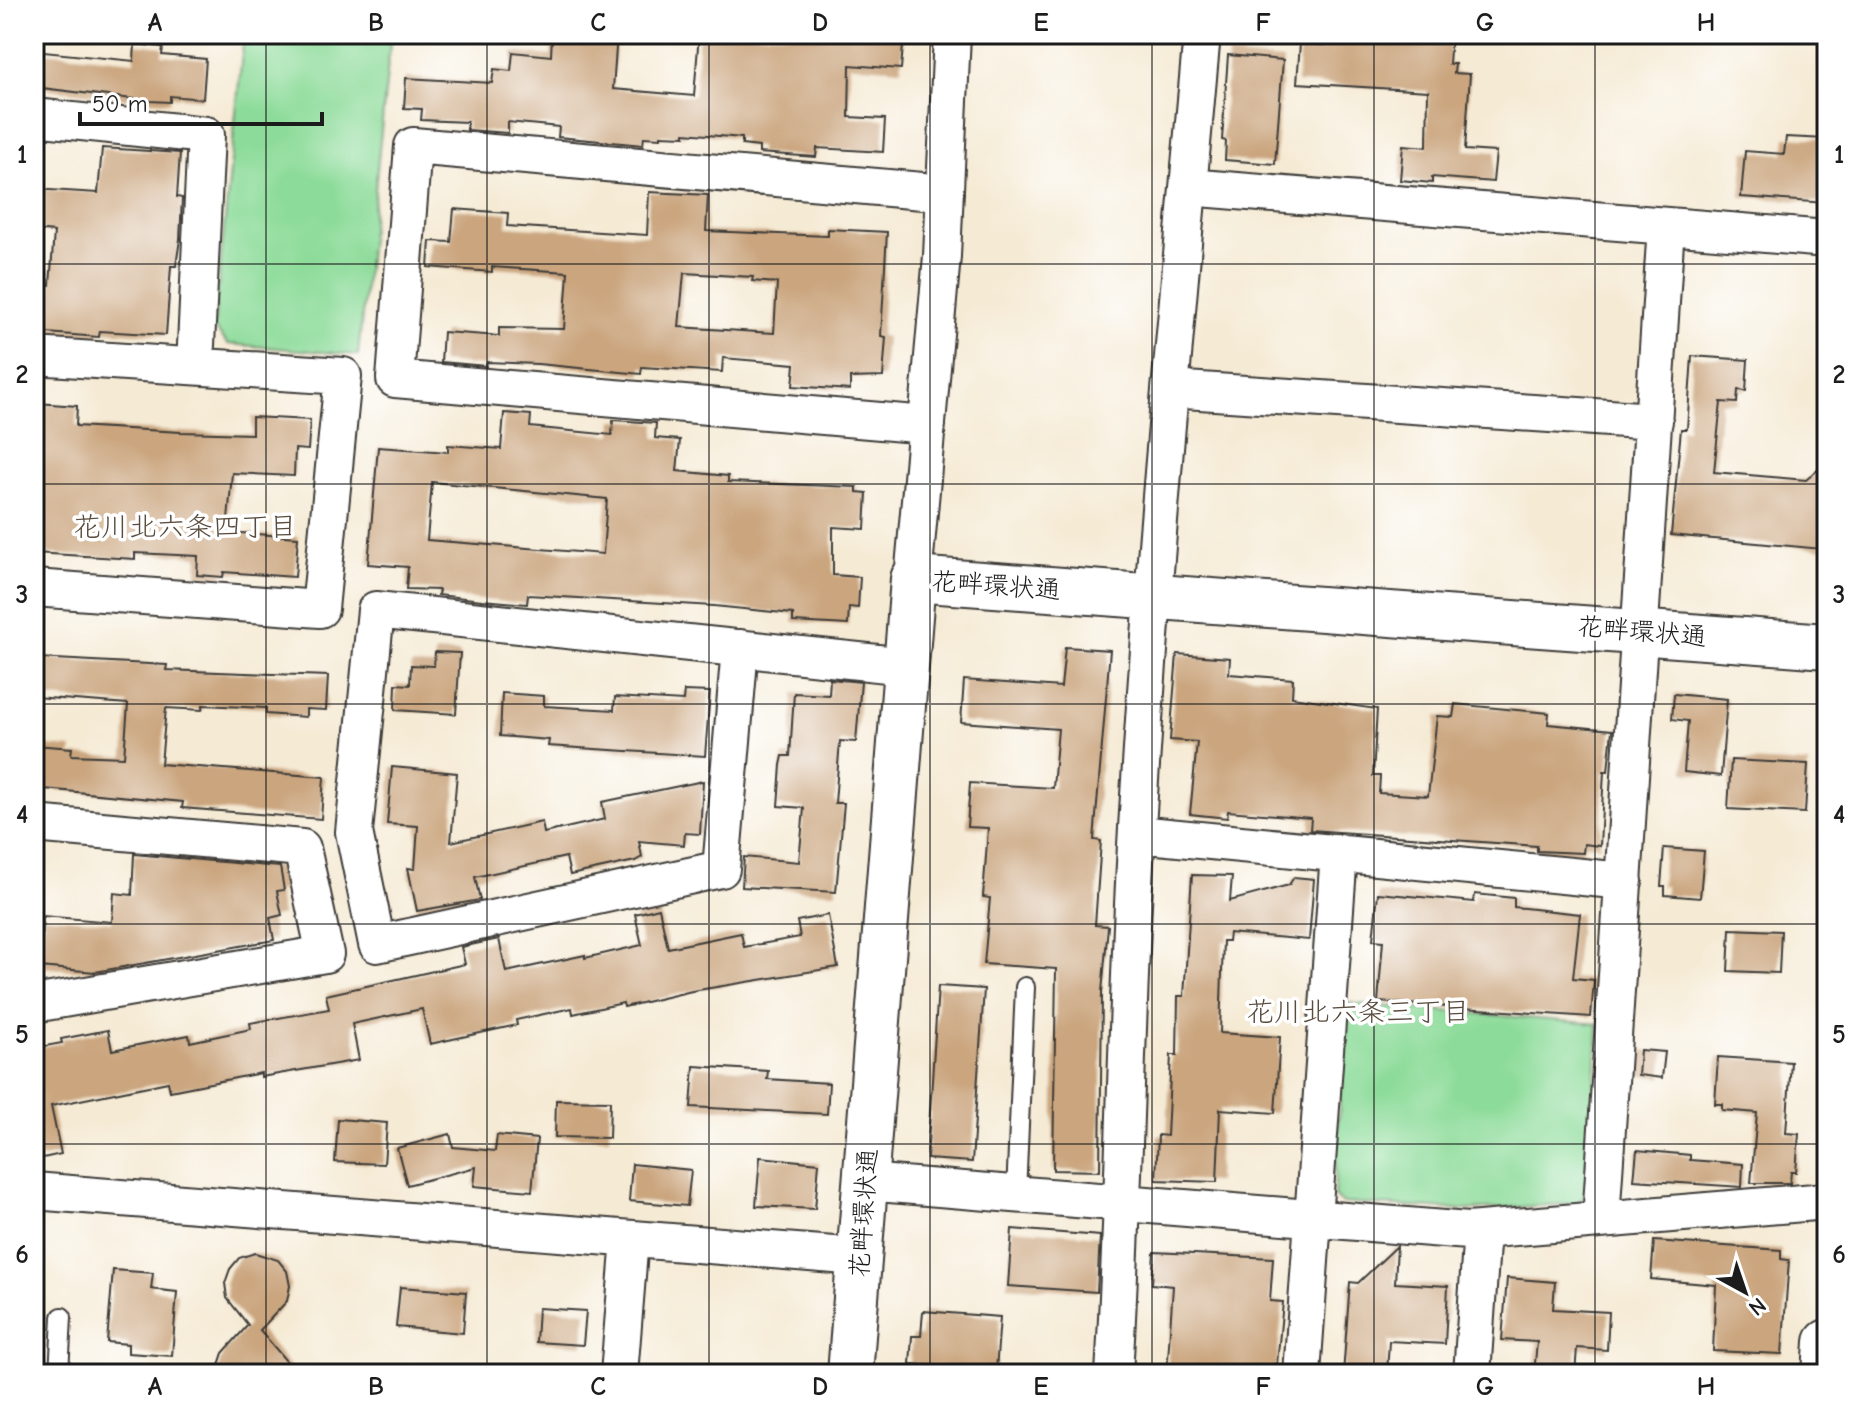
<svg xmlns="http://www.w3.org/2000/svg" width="1861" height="1408" font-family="'Comic Neue','Klee One',sans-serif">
  <rect width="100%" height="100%" fill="#fff"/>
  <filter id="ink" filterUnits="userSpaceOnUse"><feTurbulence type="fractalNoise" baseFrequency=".0125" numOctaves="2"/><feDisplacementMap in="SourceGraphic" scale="16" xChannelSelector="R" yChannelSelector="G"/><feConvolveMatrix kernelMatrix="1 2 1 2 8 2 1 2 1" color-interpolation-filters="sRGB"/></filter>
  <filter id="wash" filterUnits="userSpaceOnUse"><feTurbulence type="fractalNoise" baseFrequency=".006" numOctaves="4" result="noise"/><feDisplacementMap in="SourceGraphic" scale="32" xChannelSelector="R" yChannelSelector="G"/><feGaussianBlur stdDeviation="1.8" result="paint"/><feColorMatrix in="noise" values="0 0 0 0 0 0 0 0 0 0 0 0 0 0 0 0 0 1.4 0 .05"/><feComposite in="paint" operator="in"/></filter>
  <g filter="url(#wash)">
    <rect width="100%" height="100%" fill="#f5ead4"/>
    <!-- green -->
    <path fill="#8ddb9a" stroke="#547c5b" stroke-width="2" d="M244,34H391L358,355L228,344L214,328Z
      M1346,1003L1598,1024L1589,1190L1578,1203L1469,1210L1341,1203L1334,1196Z"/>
    <g id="blocks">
      <!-- building -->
      <path fill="#caa57e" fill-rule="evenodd" d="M552,34H617L613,89L694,96L699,34H904L901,69L850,65L849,117L885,119L883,152L817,148L816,157L759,153V147L742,145V138L685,133V136L661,135V138L644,137L643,145L558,137L559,127L508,122V133L467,130V122L421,120L422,109L404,108L406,78L492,83L494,69L511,71L513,52L551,56Z
        M1324,34L1367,37L1451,34L1449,64H1455L1454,73L1470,74L1465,150L1496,152L1493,182L1432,177V183L1400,180L1403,145L1427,147L1428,91L1297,83L1300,43L1324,45Z
        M135,44L163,47L162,55L206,59L203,99L170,96V102L149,101L34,87V51L134,61Z
        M1228,55L1283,60L1275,164L1225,160L1226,141L1222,140Z
        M1786,137L1827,139V203L1741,197L1745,151L1784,154Z
        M102,148L180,153L177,197L182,198L180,239L176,266H171L166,335L100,331L99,337L34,332V284L50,285L54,232L34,230V189L98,193Z
        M649,192L708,195L706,231L828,236V229L887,232L881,336L886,337L883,377L850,378V390L793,386L795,364L723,358L722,372L642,367L641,374L538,364L487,362L486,366L441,362L443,332L499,336V328L564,329L568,272L492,267V272L428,267L430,241L451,242L454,209L508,213L507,226L647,235ZM684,273L753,277L752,281L777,283L774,333L679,327Z
        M1692,356L1748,360L1746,391L1738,390L1737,403L1721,402L1714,472L1806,480L1827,462L1822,549L1671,535L1681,429H1687Z
        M37,403L77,406L76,426L181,432L252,434V417L310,420L308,450L295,449L294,476L232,473L227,532L298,537L295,577L224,572L223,577L197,575L198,556L135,553V559L34,553Z
        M504,413L531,415L530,427L612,435L613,420L656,423L655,438L680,440L677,471L728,476V482L857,487V492L867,493L865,529L833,527V575L860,577L858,608L849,607L848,625L793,622V614L714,606L528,595L527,604L482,600L438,595L439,590L406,589L408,567L368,564L378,447L448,452V445L501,449ZM432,482L607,499L603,554L427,540Z
        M1065,647L1110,650L1094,840L1101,841L1095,925L1108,926L1102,992L1100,1171L1053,1170L1056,969L984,964L990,898L983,897L988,828L967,827L970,783L1053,788L1058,729L961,722L964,680L1061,687Z
        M435,652L460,653L456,714L395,710L396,684L410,685L411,665L434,666Z
        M1177,654L1230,658L1229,674L1293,679L1292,697L1377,709L1373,776H1380L1379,793L1428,796L1437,716L1453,717L1455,704L1549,713L1548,724L1612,730L1608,771H1604L1600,846L1584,844L1583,853L1537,851V846L1310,830L1311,818L1228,811L1227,818L1190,814L1197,742L1170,740Z
        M37,658L167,665L166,670L328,676L326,710L306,709V717L266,714V708L203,705L202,710L166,708L161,764L324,777L321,819L182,808L183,802L34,788L35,745L72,748L71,755L124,757L128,704L35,697Z
        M830,679L861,682L856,742L840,741L835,803H844L836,892L742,887L744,857L799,862L804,808L778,806L781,765L783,756H790L794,693L829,695Z
        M684,691L710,692L705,756L548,746L549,740L500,736L502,693L544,696V706L614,710L615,697L683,701Z
        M1674,694L1727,699L1721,776L1684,772L1688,721L1672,719Z
        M1731,760L1808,764L1805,813L1728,809Z
        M392,767L457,773L451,842L542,822L544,833L605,819L602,802L703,781L700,834L685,833L684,845L639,841L642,857L635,861L570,875L566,857L475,877L480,900L417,911L408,868L415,869L418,826L387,824Z
        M1664,848L1704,851L1700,898L1665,895V886H1661Z
        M134,854L280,867L284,890L277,891L282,915L270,918L274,940L95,972L40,967L43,916L112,922L114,893L132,895Z
        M1192,875L1232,876L1230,901L1289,885L1294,877L1314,879L1309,940L1229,933L1228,941H1223L1220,1033L1280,1037L1275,1113L1220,1109L1217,1182L1156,1180L1158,1135L1167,1136L1171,1055H1177L1178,996H1184Z
        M1378,893L1474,902L1475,894L1514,898V907L1580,914L1573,978L1594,980L1591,1017L1378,1002L1383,941L1373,940Z
        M659,908L668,948L741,933L744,947L800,937L797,921L828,915L838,967L692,991L624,1007L623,1003L573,1014L572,1008L516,1020L517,1025L430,1044L422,1009L352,1024L359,1060L261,1077V1073L170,1091L168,1082L51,1106L61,1154L34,1160V1048L62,1043L61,1039L108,1030L112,1050L189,1035L190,1042L251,1029L250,1023L329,1009L326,995L465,964L461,947L499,939L506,972L585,955V958L642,945L635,914Z
        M1730,929L1781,931L1779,973L1728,971Z
        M938,986L984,989L972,1162L927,1159Z
        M1640,1050L1665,1052L1662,1078L1638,1075Z
        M1718,1057L1791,1062L1786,1133L1799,1134L1796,1172H1791L1790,1183H1751L1757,1113L1722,1110V1104H1715Z
        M694,1066L768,1071L767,1079L829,1083L827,1114L691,1107Z
        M556,1100L610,1101L609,1138L555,1137Z
        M338,1119L387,1123L384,1164L335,1162Z
        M450,1134L453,1147L495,1151L497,1135L537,1139L532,1191L474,1186L476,1167L407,1185L397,1148Z
        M1637,1150L1690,1155V1160L1743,1164L1742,1187L1634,1180Z
        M760,1157L819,1163L815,1209L756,1206Z
        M632,1164L691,1170L687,1206L629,1201Z
        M1012,1229L1100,1236L1097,1292L1008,1286Z
        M1654,1241L1781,1250V1259L1789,1260L1782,1354L1713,1351L1716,1285L1651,1279Z
        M1397,1246L1395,1283L1448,1286L1445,1344L1389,1341L1387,1374H1343L1350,1282L1358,1283Z
        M1154,1252L1273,1258L1270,1301L1283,1302L1276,1374H1167L1173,1286L1152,1284Z
        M255,1253L278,1260L287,1271L290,1286L287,1301L260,1330L297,1374H216L223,1353L248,1325L227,1298L225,1283L230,1269L239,1258Z
        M113,1270L153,1273L151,1289L177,1292L172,1356L128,1353V1344L107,1342Z
        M1507,1278L1555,1282L1553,1309L1609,1312L1607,1350L1577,1348L1575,1374H1534L1537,1342L1502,1340Z
        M400,1287L466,1292L463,1333L396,1327Z
        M538,1308L586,1311L583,1345L536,1342Z
        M923,1311L1000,1317L996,1371L910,1364L912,1336H921Z"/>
    </g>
  </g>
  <g filter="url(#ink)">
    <use href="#blocks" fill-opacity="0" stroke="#3d3b38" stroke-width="2"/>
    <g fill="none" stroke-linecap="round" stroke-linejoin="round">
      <!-- service casing -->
      <g stroke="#3d3b38" stroke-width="22">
        <path id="service" d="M1016,1194L1025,987
          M59,1374L62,1317"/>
      </g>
      <!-- minor casing -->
      <g stroke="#3d3b38" stroke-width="40">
        <path id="minor" d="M34,117L206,135L195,366
          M1188,187L1827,239
          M34,356L343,376L320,609L34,588
          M1170,389L1654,421
          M927,425L395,379L413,146L945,193
          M913,579L942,256L952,34
          M740,648L721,869L377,944L354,832L376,610L906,666
          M34,824L302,848L325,954L34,1004
          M1137,834L1624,881
          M865,1182L1468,1231L1827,1201
          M34,1191L859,1257
          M1601,1220L1666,226
          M619,1374L630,1239
          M1114,1374C1125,1192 1126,1010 1137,828C1153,563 1178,299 1202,34
          M1302,1374L1339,853
          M1472,1374L1482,1230"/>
      </g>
      <!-- tertiary casing -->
      <g stroke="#3d3b38" stroke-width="48">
        <path id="tertiary" d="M850,1374L913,579L1827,646
          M1825,1374L1827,1342"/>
      </g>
      <!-- service -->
      <use href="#service" stroke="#fff" stroke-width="18"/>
      <!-- minor -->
      <use href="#minor" stroke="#fff" stroke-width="36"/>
      <!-- tertiary -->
      <use href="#tertiary" stroke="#fff" stroke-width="44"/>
    </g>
  </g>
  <!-- grid -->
  <path fill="none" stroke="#1c1c1c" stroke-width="2" stroke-opacity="0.55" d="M266,34V1374M487,34V1374M709,34V1374M930,34V1374M1152,34V1374M1374,34V1374M1595,34V1374M34,264H1827M34,484H1827M34,704H1827M34,924H1827M34,1144H1827"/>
  <g text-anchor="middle" stroke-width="7" stroke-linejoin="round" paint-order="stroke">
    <!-- street labels -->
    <g font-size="26" fill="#1c1c1c" stroke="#fff">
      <text transform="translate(996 585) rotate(4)" y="9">花畔環状通</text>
      <text transform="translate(1642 631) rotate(5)" y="9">花畔環状通</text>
      <text transform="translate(863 1213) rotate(-86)" y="9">花畔環状通</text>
    </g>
    <!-- neighbourhood labels -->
    <g font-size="28" fill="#594c3e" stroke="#fff">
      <text x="185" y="536">花川北六条四丁目</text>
      <text x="1358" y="1021">花川北六条三丁目</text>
    </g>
  </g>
  <!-- margin -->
  <rect width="1861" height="1408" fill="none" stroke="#fff" stroke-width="88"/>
  <!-- north arrow -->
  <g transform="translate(1745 1292) rotate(140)" stroke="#ffffff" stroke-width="6" paint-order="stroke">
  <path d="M0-6L14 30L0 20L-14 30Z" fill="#1c1c1c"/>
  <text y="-12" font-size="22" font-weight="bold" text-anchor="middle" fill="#1c1c1c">N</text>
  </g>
  <!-- scale -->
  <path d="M80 112v12h242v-12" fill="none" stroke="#1c1c1c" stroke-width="4"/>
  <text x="92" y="112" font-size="24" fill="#1c1c1c" stroke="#ffffff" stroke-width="6" paint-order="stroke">50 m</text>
  <rect x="44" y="44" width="1773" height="1320" fill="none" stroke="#1c1c1c" stroke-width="3"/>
  <g font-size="26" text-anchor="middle" font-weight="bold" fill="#1c1c1c">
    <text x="155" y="31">A</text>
    <text x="376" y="31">B</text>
    <text x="598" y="31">C</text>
    <text x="820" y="31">D</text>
    <text x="1041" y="31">E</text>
    <text x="1263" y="31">F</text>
    <text x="1485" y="31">G</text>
    <text x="1706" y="31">H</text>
    <text x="22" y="163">1</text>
    <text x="1839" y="163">1</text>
    <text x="22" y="383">2</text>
    <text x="1839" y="383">2</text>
    <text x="22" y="603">3</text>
    <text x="1839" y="603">3</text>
    <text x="22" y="823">4</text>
    <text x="1839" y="823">4</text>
    <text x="22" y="1043">5</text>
    <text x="1839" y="1043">5</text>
    <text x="22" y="1263">6</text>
    <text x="1839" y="1263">6</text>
    <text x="155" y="1395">A</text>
    <text x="376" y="1395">B</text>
    <text x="598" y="1395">C</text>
    <text x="820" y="1395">D</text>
    <text x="1041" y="1395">E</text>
    <text x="1263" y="1395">F</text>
    <text x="1485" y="1395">G</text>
    <text x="1706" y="1395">H</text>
  </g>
</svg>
